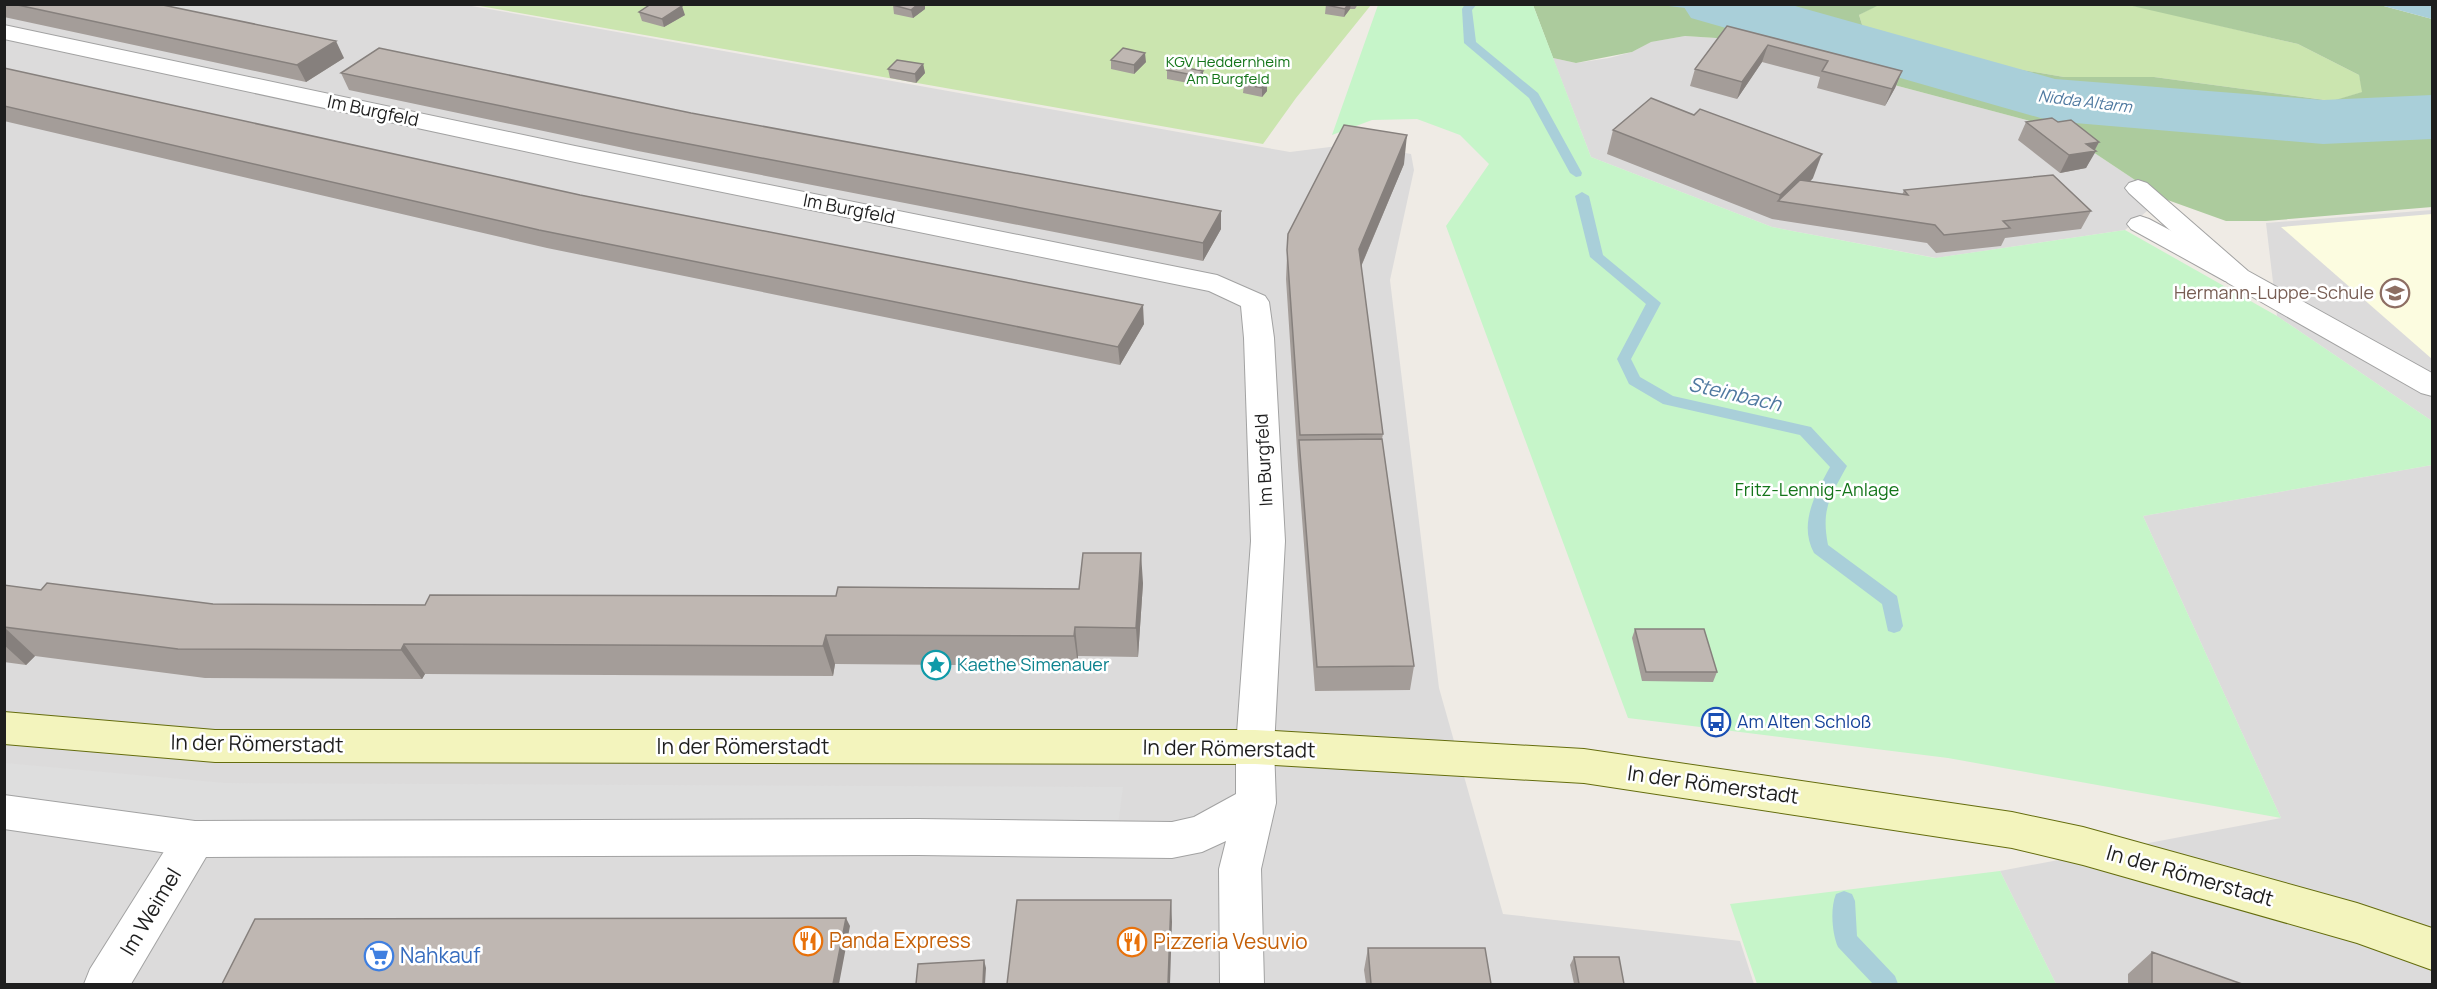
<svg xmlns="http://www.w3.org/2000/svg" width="2437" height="989" font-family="Manrope,sans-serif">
  <rect width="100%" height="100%" fill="#efebe5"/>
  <!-- residential -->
  <path fill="#dcdbdb" d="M5,4L466,5L1290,152L1354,144L1411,154L1414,170L1390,280L1439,688L1503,914L1740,941L1754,984H5Z
    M1685,36L1716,38L2057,128L2162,198L2125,230L1936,258L1772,227L1591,157L1553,58L1576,63L1609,58L1632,52L1650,42Z
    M2432,210V421L2277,316L2266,223Z
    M2432,465V984H2056L2000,871L2281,818L2143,516Z"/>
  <!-- education -->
  <path fill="#fcfce0" d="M2432,214V359L2281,227L2327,223Z"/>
  <!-- grass -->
  <path fill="#cbe5af" d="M1879,4L2128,5L2145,8L2298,44L2359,75L2363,92L2333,101L2154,77H2064L1963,60L1865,34L1859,15Z
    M474,5H1371L1296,98L1263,144Z"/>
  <!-- forest -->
  <path fill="#accb9d" d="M1660,4L1759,16L1732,5H1879L1859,15L1865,34L1963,60L2064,77H2154L2332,101L2362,92L2359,75L2298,44L2128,5H2380L2432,19V207L2266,221H2226L2162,198L2057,128L1716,38L1685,36L1651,42L1632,52L1576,63L1553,58L1533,5Z"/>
  <!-- park -->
  <path fill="#c6f5c9" d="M1378,5H1533L1591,157L1772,227L1935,258L2125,230L2277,316L2432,421V465L2143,516L2281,818L1948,758L1628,718L1446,226L1489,164L1460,135L1417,119L1372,120L1332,135Z
    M2000,871L2056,984H1757L1730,904Z"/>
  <!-- parking -->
  <path fill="#dedede" d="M5,763L225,783L1123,787L1118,825L188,826L5,800Z"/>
  <!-- water -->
  <path fill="#a9cfd9" d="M1660,5H1732L1762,17Z
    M2380,5H2432V19Z"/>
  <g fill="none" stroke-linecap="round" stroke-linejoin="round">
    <!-- stream -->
    <path fill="#a9cfd9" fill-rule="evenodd" d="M1465,4H1477L1472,10L1476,42L1538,93L1582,173L1581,176L1576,177L1570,173L1529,98L1464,43L1462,9Z
      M1582,192L1589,196L1603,255L1661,303L1631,359L1640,377L1673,396L1811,427L1847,466C1830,497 1821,509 1828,545L1897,596L1903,626L1900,631L1894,633L1888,631L1882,604L1814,553C1798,523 1816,493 1830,467L1800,435L1663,404L1629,384L1617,359L1646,304L1590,257L1575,196Z
      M1844,891L1852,894L1855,901L1857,936L1895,976L1898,984H1873L1838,947C1832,934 1830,908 1836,894Z"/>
    <!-- river -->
    <path fill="#a9cfd9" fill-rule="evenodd" d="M1682,4H1788L2055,79L2323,100L2432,95V139L2323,144L2051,121L1691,18Z"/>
    <!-- lane casing -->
    <g stroke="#a2a2a2" stroke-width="2">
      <path id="lane" d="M2140,216L2149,219L2243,269L2247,275L2243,281L2234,283L2225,281L2131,229L2127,224L2131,219Z
        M4,795L195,821L209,827L215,839L209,851L195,857L4,829Z"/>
    </g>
    <!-- street casing -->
    <g stroke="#a2a2a2" stroke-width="2">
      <path id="street" d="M4,25L575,146L1217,275L1265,296L1269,302L1274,338L1285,541L1274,747L1276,803L1261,869L1264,984H1220L1219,869L1226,841L1202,852L1172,858L918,855L206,857L131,984H84L90,969L180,826L195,821L918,819L1172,822L1194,817L1236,794V747L1251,541L1244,338L1241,306L1209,291L575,162L4,39Z
        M2138,180L2147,183L2248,271L2432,373V396L2421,393L2228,283L2129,193L2125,188L2129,183Z"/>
    </g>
    <!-- secondary casing -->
    <g stroke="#656d0e" stroke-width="2">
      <path id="secondary" d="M4,712L215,730H1255L1584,749L2012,812L2083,827L2357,903L2432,928V970L2357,943L2083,865L2012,848L1584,783L1255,764L215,762L4,744Z"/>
    </g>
    <!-- lane -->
    <use href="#lane" fill="#fff" fill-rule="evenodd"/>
    <!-- street -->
    <use href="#street" fill="#fff" fill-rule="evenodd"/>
    <!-- secondary -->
    <use href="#secondary" fill="#f3f4bd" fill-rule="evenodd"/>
  </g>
  <!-- wall -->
  <path fill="#a49d99" d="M4,4H158L344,58L306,82L4,17Z
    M894,4H925V9L913,18L894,14L893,5Z
    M1326,4H1358L1355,9H1350L1344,17L1325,14Z
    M639,12L685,15L664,27L642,21Z
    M1727,26L1902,71L1895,88L1885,106L1817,88L1820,77L1762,62L1737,99L1690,86L1695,69Z
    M1111,60L1146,62L1134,74L1111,69Z
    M923,64L925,73L916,83L890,78L888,69Z
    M4,68L1144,324L1120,365L547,248L4,121Z
    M1167,70L1203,71V80L1199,85L1167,79Z
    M341,73L1221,229L1203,261L638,151L349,90Z
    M1249,78L1267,91L1262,97L1243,93L1244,84Z
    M2026,122H2058L2099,142L2086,168L2060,173L2018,140Z
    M1613,130L1813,178L1810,182L1902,195L1904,190L2091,211L2081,229L2005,238L2001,246L1936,253L1927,243L1772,219L1607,154Z
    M1404,164L1361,267L1383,434L1382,439L1414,666L1410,690L1315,691L1298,465L1286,279L1288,234Z
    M1143,583L1138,657L1078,656V666L835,664L833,676L425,674L422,679L205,678L35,656L26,665L4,662V585L41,590L213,604L425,605L836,596L1079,589Z
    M1635,629L1717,672L1713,682L1642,681L1632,638Z
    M1368,948L1491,984H1366L1364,970Z
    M2152,952L2242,984H2128V974Z
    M1574,957L1624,984H1574L1570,965Z"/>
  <!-- shaded-wall -->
  <path fill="#86807d" d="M918,4H925V9L913,18L911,10Z
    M1348,4H1351L1350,9L1344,17L1345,9Z
    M682,6L685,15L664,27L662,19Z
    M336,41L344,58L306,82L297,65Z
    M1768,45L1762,62L1737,99L1742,82Z
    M1145,53L1146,62L1134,74V65Z
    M923,64L925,73L916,83L915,74Z
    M1203,71V80L1199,85L1198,76Z
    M1902,71L1895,88L1885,106L1892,89Z
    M1267,82V91L1262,97V88Z
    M1407,135L1404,164L1356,278L1359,249Z
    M2099,142L2094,151H2096L2086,168L2060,173L2069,155L2086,144Z
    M1822,154L1813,178L1788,203L1778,201L1780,195Z
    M1221,211V229L1203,261V243Z
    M1143,305L1144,324L1120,365L1118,347Z
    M1141,553L1143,583L1138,657L1136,628Z
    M4,627L35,656L26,665L4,645Z
    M1075,627L1078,656V666L1074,636Z
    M826,635L835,664L833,676L823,646Z
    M404,644L425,674L422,679L401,650Z
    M1171,900L1172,922L1170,984H1168Z
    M846,918L850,926L839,984H833Z
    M984,960L986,968L985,984H983Z"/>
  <!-- building -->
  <path fill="#bfb7b2" stroke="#86807d" stroke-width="1.5" d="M13,4H158L336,41L297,65Z
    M651,4H676L682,6L662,19L639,12Z
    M894,4H918L911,10L893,5Z
    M1326,4H1348L1345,9L1326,5Z
    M1727,26L1902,71L1892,89L1822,71L1828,61L1768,45L1742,82L1695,69Z
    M379,48L691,113L1221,211L1203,243L632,133L341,73Z
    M1123,48L1145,53L1134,65L1111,60Z
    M897,60L923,64L915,74L888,69Z
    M1171,65L1203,71L1198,76L1167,70Z
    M4,68L580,195L1143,305L1118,347L539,230L4,106Z
    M1249,78L1267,82L1262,88L1244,84Z
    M1651,98L1694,115L1700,109L1822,154L1780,195L1613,130Z
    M2052,118L2058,122L2071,120L2099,142L2086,144L2096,151L2069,155L2026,122Z
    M1344,125L1407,135L1359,249L1383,434L1300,435L1287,250L1288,234Z
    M2053,175L2091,211L2003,221L2010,228L1944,235L1935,225L1778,201L1800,180L1908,195L1904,190Z
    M1382,439L1414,666L1317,667L1299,440Z
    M1083,553H1141L1136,628L1075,627L1074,636L826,635L823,646L404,644L401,650L178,649L4,627V585L41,590L47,583L213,604L425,605L430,595L836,596L838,587L1079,589Z
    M1635,629H1704L1717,672H1646Z
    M1017,900H1171L1168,984H1007Z
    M846,918L833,984H222L255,919Z
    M1368,948H1485L1491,984H1371Z
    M2152,952L2242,984H2152Z
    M1574,957H1619L1624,984H1579Z
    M984,960L983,984H916L918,964Z"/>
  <!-- icons -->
  <defs>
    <g id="school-ring" transform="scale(1.5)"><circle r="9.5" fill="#fff" stroke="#8d6e63" stroke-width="1.5"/><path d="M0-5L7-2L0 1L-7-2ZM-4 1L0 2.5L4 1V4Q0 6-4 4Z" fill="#8d6e63"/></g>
    <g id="sight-ring" transform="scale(1.5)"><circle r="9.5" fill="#fff" stroke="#0f9aa8" stroke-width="1.5"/><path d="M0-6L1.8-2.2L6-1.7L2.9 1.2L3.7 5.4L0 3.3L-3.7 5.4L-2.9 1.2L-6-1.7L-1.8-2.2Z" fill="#0f9aa8"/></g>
    <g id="bus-ring" transform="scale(1.5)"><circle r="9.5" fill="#fff" stroke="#1a4fb4" stroke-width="1.5"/><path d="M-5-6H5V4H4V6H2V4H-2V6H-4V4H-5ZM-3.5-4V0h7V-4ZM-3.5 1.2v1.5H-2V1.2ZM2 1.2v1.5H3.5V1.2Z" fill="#1a4fb4"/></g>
    <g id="restaurant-ring" transform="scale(1.5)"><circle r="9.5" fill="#fff" stroke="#e8710a" stroke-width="1.5"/><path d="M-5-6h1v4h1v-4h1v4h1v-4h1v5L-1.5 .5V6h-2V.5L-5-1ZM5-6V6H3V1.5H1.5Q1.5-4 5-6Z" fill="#e8710a"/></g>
    <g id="supermarket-ring" transform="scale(1.5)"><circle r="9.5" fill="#fff" stroke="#3f7fe0" stroke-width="1.5"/><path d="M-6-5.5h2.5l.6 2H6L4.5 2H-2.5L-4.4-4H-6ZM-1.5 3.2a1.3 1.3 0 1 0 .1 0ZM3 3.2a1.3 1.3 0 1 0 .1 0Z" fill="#3f7fe0"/></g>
  </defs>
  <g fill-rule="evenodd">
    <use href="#school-ring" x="2395" y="293"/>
    <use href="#sight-ring" x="936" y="665"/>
    <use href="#bus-ring" x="1716" y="722"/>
    <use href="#restaurant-ring" x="808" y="941"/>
    <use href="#restaurant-ring" x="1132" y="942"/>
    <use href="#supermarket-ring" x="379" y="956"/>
  </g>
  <g text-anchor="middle" stroke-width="5" stroke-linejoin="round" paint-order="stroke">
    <!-- far-park labels -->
    <g font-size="15" fill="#14751a" stroke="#fff">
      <text x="1228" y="67">KGV Heddernheim<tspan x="1228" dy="17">Am Burgfeld</tspan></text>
    </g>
    <!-- far-water labels -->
    <g font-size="16" font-style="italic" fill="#4f79a0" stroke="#fff">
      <text transform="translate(2085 101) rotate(7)" y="6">Nidda Altarm</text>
    </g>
    <!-- street labels -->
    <g font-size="18" fill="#1e1e1e" stroke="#fff">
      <text transform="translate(373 111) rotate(12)" y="6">Im Burgfeld</text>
      <text transform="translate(849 209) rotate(11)" y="6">Im Burgfeld</text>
      <text transform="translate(1264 460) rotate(-93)" y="6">Im Burgfeld</text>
    </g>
    <!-- education labels -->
    <g font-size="18" fill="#785e54" stroke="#fff" text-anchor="end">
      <text x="2374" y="299">Hermann-Luppe-Schule</text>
    </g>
    <!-- park labels -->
    <g font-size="18" fill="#14751a" stroke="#fff">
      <text x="1817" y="496">Fritz-Lennig-Anlage</text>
    </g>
    <!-- culture labels -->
    <g font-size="18" fill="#0d838f" stroke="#fff" text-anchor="start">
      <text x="957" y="671">Kaethe Simenauer</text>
    </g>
    <!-- transit labels -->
    <g font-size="18" fill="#164399" stroke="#fff" text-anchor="start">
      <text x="1737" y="728">Am Alten Schloß</text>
    </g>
    <!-- water labels -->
    <g font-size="20" font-style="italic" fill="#4f79a0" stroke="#fff">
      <text transform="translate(1735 394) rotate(13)" y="7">Steinbach</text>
    </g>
    <!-- near-street labels -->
    <g font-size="21" fill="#1e1e1e" stroke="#fff">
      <text transform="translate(257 744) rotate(1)" y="7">In der Römerstadt</text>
      <text x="743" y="754">In der Römerstadt</text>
      <text transform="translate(1229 749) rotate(1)" y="7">In der Römerstadt</text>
      <text transform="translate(1713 785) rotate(8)" y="7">In der Römerstadt</text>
      <text transform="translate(2190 876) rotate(16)" y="7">In der Römerstadt</text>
      <text transform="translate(151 912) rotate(-59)" y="7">Im Weimel</text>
    </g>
    <!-- near-food labels -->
    <g font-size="21" fill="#c56008" stroke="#fff" text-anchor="start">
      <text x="829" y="948">Panda Express</text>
      <text x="1153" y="949">Pizzeria Vesuvio</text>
    </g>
    <!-- near-shop labels -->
    <g font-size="21" fill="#366cbe" stroke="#fff" text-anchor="start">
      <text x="400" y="963">Nahkauf</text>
    </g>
  </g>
  <!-- border -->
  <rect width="2437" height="989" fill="none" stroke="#1e1e1e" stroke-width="12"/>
</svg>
